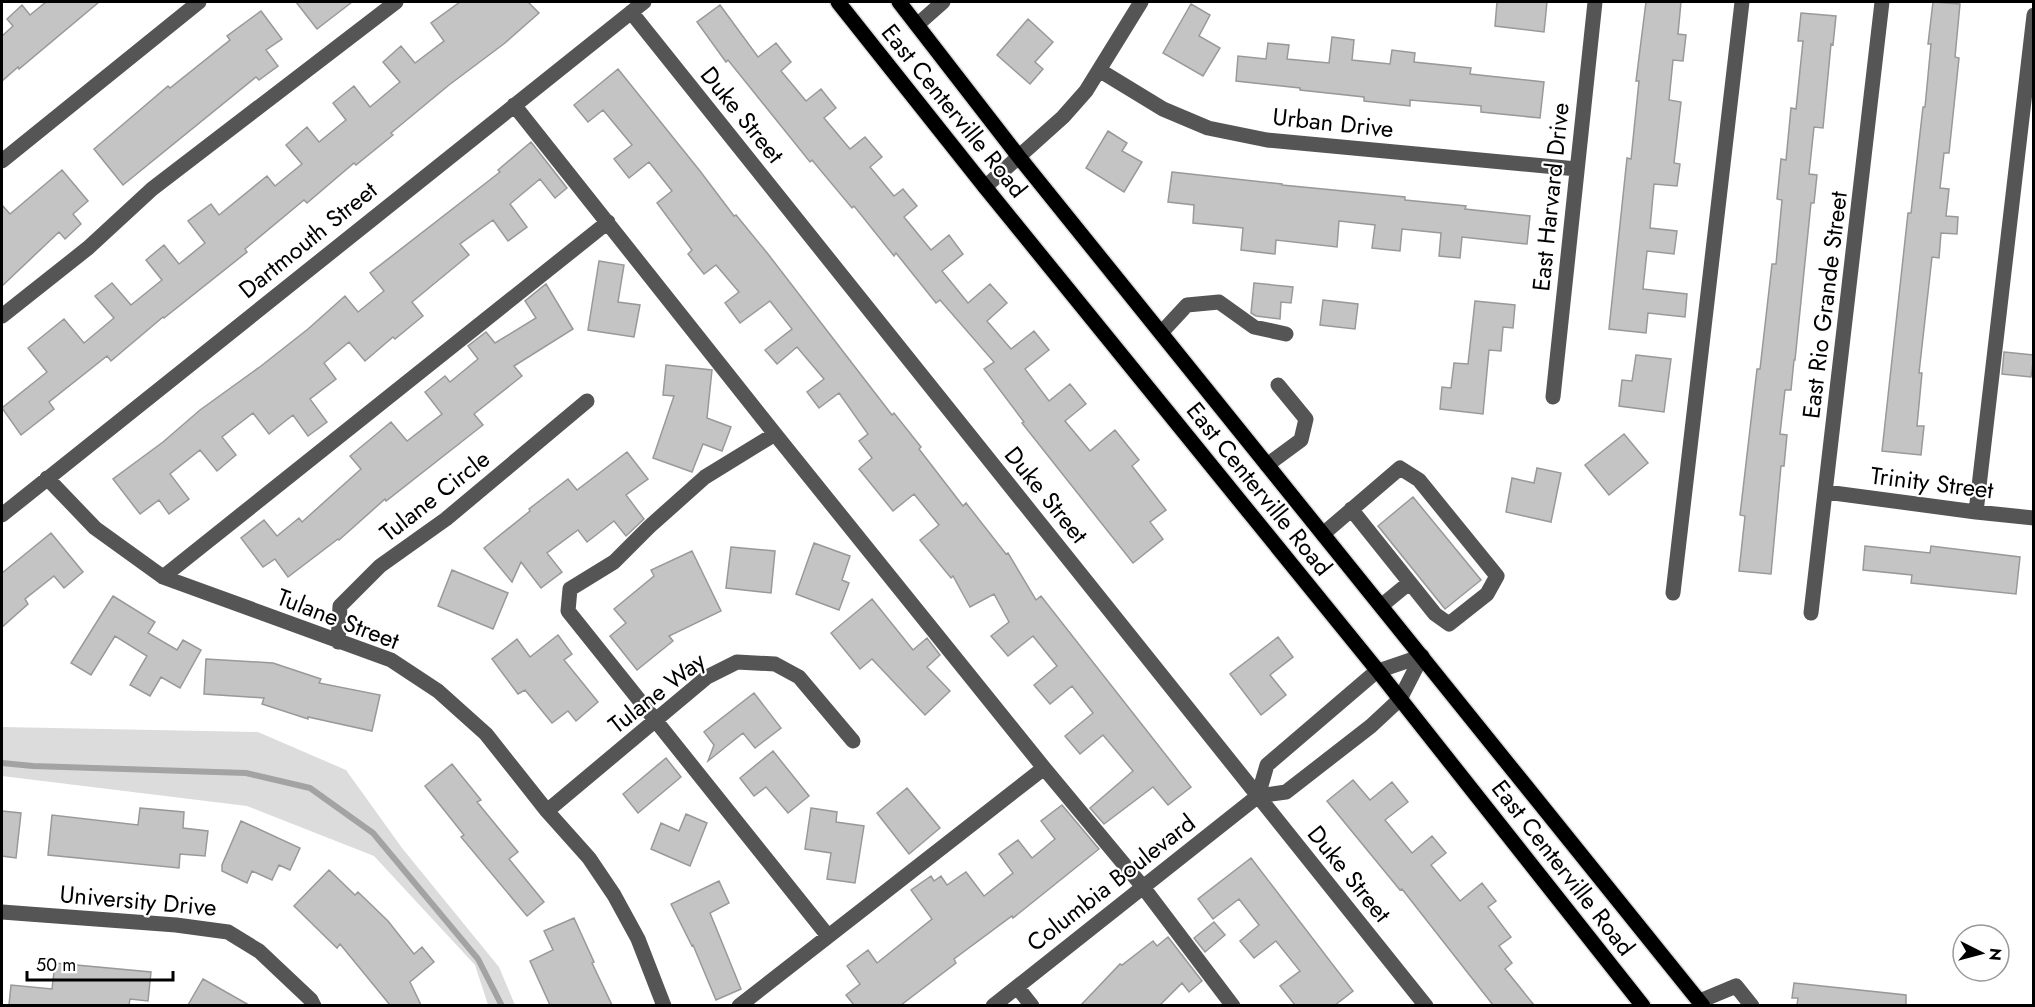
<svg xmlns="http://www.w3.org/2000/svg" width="2035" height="1007" font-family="Jost,sans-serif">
  <rect width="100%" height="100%" fill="#fff"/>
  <!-- green -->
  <path fill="#dcdcdc" d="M2,727L258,732L346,770L402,848L499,967L515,1005H488L475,965L374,856L247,806L2,776Z"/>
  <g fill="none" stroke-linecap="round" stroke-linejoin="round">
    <!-- stream -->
    <path stroke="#a3a3a3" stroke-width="6" d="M2,763L33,766L246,773L310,788L373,833L478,959L502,1006"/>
  </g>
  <!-- building -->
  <path fill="#c4c4c4" stroke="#999" stroke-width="1.5" d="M46,2H99L19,69L18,67L2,81V36L13,26L7,19L22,5L30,15Z
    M296,2H352L317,29Z
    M460,2H528L539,13L505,43L449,85L391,133L393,135L356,165L354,163L307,203L304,200L245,249L247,252L164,318L163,317L111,361L107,356L49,402L54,409L21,435L2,408L47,372L28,348L64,319L84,343L114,318L95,296L112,283L131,305L162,280L146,260L164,245L179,264L205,243L188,221L211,204L219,215L267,176L275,186L302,164L286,145L307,127L319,142L346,120L333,103L354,86L370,107L400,82L383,62L401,46L415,63L444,41L431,23Z
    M1497,2H1547L1544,32L1495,26Z
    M1646,2H1681L1678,34L1686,35L1683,61L1673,60L1669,100L1681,102L1674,163L1680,164L1677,186L1654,184L1650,228L1677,231L1674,254L1647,251L1643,289L1687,294L1685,317L1648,313L1646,333L1609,329L1627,158L1631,159L1639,81H1636Z
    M1933,2L1960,4L1955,57L1959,58L1949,153H1944L1940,188L1949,189L1946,216L1958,217L1957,234L1941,233L1939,258L1932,257L1919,373H1922L1917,426H1924L1921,455L1882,451L1908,213H1911L1923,107H1925L1931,44H1928Z
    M1191,4L1210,15L1199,36L1220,48L1203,76L1163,53Z
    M720,5L758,57L776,43L791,62L781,71L806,101L821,89L836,108L824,118L850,149L865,137L882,157L870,167L894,196L903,189L917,206L904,217L931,250L949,235L963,254L942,271L968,303L990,284L1007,303L987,321L1011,349L1034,331L1049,350L1025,369L1049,401L1070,384L1086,404L1065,421L1090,451L1115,430L1139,460L1132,466L1166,510L1150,522L1163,539L1133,563L1022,423L1024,422L984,369L994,362L940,300L936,303L896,253L894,256L854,206L852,208L812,160L810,162L728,60L726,62L697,22Z
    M261,11L282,39L266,50L278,66L259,80L256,77L123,185L94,149L168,86L170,88L230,40L227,36Z
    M1801,13L1836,16L1833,45L1831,44L1823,128L1814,127L1809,174L1817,175L1814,203H1811L1795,360H1794L1791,390H1785L1780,434L1787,435L1784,466H1781L1771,574L1739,571L1745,516L1740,515L1757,369H1760L1772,264H1776L1782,200L1777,199L1781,159L1786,160L1791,108L1796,109L1803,41H1798Z
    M1028,19L1053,42L1035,62L1043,69L1030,84L997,55Z
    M1332,37L1354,40L1352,60L1390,64L1392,50L1415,53L1414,62L1471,68L1470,74L1544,82L1540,118L1481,112V106L1410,100V106L1364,101V97L1300,90V88L1236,81L1238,56L1266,59L1268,43L1289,45L1287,59L1329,63Z
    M618,69L700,171L734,216L736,215L768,254L892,415L894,413L921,447L919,449L963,506L966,503L1006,554L1008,553L1036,600L1041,596L1191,787L1168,805L1153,787L1104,824L1090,808L1133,771L1103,735L1080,754L1065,736L1093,713L1072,686L1050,704L1034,685L1057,666L1033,636L1008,656L991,636L1009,622L994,594L970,607L953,576L951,578L920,540L939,525L914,494L893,511L859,469L872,458L859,441L868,434L839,393L819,408L807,392L824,379L797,347L777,364L765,350L792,329L770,301L740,323L725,303L739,292L716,265L704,274L688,254L692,250L657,203L672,191L649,162L629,178L614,159L632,145L603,110L588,122L574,105Z
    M1108,131L1127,143L1122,151L1142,162L1124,192L1086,168Z
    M531,142L567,188L555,198L540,179L510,204L527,227L508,241L493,220L460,244L469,255L412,302L423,316L395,339L393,337L365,361L349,342L324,363L336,379L310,399L327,422L308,436L293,415L269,434L253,413L222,437L236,455L217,471L200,450L170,474L189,499L169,514L159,500L140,514L113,479L163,442L200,410L261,366L308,329L345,296L358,312L384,291L370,273L500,172L498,170Z
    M62,170L88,201L73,214L81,224L65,239L59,232L2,286V205L10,214Z
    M1172,172L1282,184V185L1405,197V200L1466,206L1465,209L1530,216L1527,244L1462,237L1460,258L1439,256L1441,233L1402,229L1400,251L1372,248L1375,225L1339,221L1337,247L1276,240L1275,254L1241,250L1243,228L1193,223L1194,205L1168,202Z
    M599,261L624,265L618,302L640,305L634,337L588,330Z
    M1254,283L1293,287L1291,303L1281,302L1280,319L1256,316L1251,313Z
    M546,284L573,329L514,366L522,376L474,414L483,425L386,501L385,499L339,540L338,539L288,577L275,559L263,567L241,538L264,520L277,536L299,518L302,522L361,469L350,456L391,422L407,441L442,414L425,392L445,376L450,382L478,359L468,346L486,332L495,343L536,318L525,301Z
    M1323,300L1358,304L1355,329L1320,325Z
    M1475,301L1515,305L1513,328L1503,327L1501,351L1489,350L1483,414L1440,409L1442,387L1451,388L1454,363L1468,364Z
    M2004,352L2034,355L2031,377L2002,374Z
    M1636,355L1671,359L1664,412L1619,406L1622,380L1632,381Z
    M666,365L712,370L707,418L731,427L722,451L703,444L692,472L653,458L674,396L663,395Z
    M1624,434L1648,463L1609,495L1585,465Z
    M627,452L648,479L626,495L644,519L626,536L614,521L587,542L578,530L547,553L562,572L541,588L521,562L512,582L484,548L530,511L529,509L568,479L577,490Z
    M1537,468L1561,473L1551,522L1506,512L1512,478L1534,483Z
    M1413,497L1481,580L1445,609L1378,526Z
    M51,533L83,572L64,588L54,576L25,599L28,604L2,627V573Z
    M814,543L850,556L842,580L849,583L839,610L796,594Z
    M1865,546L1930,553L1931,546L2020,557L2016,594L1911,583L1912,575L1863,570Z
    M731,547L775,551L771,593L726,588Z
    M692,551L721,611L669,636L673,641L637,670L610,636L626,623L614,609L654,576L651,570Z
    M452,570L508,593L493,629L438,606Z
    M113,596L155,622L148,633L177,650L183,640L201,650L180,688L161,677L150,696L130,685L147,656L115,636L91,675L71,663Z
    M872,599L913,650L927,638L940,655L927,667L950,691L925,715L872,659L860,669L831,633Z
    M558,635L572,654L564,660L598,702L576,721L568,711L552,723L525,690L518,694L492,659L517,639L530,657Z
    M1278,637L1293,657L1270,675L1286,695L1261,715L1230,674Z
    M206,659L273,663L321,679L319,683L380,695L372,731L308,717V719L262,704L264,698L204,694Z
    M754,693L781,728L755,748L743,733L708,761L714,745L704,732Z
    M773,751L809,796L788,813L766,787L754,796L740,778Z
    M666,758L681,777L638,813L623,794Z
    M452,764L481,800L477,802L518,852L509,859L544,902L527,916L461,837L464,835L425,786Z
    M1353,780L1370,800L1392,782L1408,802L1385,820L1412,853L1432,836L1446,853L1431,865L1460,901L1482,883L1496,901L1488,907L1511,937L1499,946L1512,963L1505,969L1534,1005H1493L1402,889L1400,890L1327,801Z
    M907,788L940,828L909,854L877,813Z
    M1062,805L1099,849L1013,918L1012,916L954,959L956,963L901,1005H854L846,995L860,984L847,966L868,950L877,963L932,919L911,890L931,876L934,881L941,876L947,885L966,872L984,896L1013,873L999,854L1018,840L1032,858L1055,839L1041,821Z
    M140,808L184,812L183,828L208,831L205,856L180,854L179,868L48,855L52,815L138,825Z
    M811,808L837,812L836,822L864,826L855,883L827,879L831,853L805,849Z
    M2,811L21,813L16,858L2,856Z
    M686,814L707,823L690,866L651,849L661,823L679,831Z
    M241,821L300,848L290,870L279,865L272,880L252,871L247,883L222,871V865Z
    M1251,858L1353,991L1335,1005H1295L1280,986L1300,971L1276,941L1254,958L1240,941L1259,925L1239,899L1213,919L1198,899Z
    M329,870L355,895L358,892L388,921L414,954L422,947L434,962L410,982L421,1005H390L340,944L337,948L294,906Z
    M719,881L729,903L710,913L741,989L716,1000L693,945L692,946L671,904Z
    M574,918L594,962L592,963L612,1005H550L530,961L553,950L544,931Z
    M1214,922L1225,935L1205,952L1194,938Z
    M1168,937L1202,981L1189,992L1182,983L1160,1005H1081L1120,964L1122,965L1153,941L1157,946Z
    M55,963L151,972L148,1001L130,999L129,1005H9L11,985L52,989Z
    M203,979L249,1005H188Z
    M1794,983L1906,995V1005H1797L1798,998H1792Z"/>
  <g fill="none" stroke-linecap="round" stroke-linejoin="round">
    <!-- major casing -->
    <g stroke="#dbdbdb" stroke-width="18">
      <path id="major" d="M838,2L985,187L1378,671L1643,1006
        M899,2L1019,157L1703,1006"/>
    </g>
    <!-- minor -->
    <path stroke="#555" stroke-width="15" d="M631,12L1426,1006
      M917,25L943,2
      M1099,70L1163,109L1208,128L1267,140L1577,169
      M514,105L775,434L1044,768L1143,887L1233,1006
      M2,161L199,2
      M985,187L1063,117L1086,91L1141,2
      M2,316L88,248L152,189L396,2
      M1161,333L1187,305L1219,302L1254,327L1286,334
      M1553,397L1595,2
      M775,434L705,477L649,527L614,562L570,589L568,611L828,936
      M1267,465L1301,440L1306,419L1278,385
      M47,478L95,528L163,577L391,660L438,691L486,734L547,811L589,858L614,895L638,939L664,1006
      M1826,492L1976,512L2034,518
      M1976,512L2034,15
      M2,515L644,2
      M1323,534L1400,468L1419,480L1497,576L1487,594L1449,624L1435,614L1351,509
      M163,577L608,222
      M1673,593L1742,2
      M1381,606L1409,583
      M1811,613L1882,2
      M338,642L340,606L380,566L446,519L587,401
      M1422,656L1400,699L1371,726L1286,792L1258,796L1267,765L1371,676L1378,671Z
      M547,811L707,677L737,662L775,664L799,677L853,741
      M2,912L176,925L228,932L259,951L311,1000L314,1006
      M1017,987L1032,1006
      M1700,1001L1736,986L1752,1006
      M739,1006L1044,768
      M993,1006L1258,796"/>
    <!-- major -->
    <use href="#major" stroke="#000" stroke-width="15"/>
  </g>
  <g text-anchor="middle" stroke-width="4.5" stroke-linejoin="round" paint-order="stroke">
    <!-- street labels -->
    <g font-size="24" fill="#000" stroke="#fff">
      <text transform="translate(954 111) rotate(51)" y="8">East Centerville Road</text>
      <text transform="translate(742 115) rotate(51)" y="8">Duke Street</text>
      <text transform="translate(1333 123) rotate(6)" y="8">Urban Drive</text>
      <text transform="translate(1551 197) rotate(-84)" y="8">East Harvard Drive</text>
      <text transform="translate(308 240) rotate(-39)" y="8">Dartmouth Street</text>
      <text transform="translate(1825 305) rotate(-83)" y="8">East Rio Grande Street</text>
      <text transform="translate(1932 483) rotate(7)" y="8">Trinity Street</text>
      <text transform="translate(1259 489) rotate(51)" y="8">East Centerville Road</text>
      <text transform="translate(1046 495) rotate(51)" y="8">Duke Street</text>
      <text transform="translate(435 496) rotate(-38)" y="8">Tulane Circle</text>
      <text transform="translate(338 619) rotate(21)" y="8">Tulane Street</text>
      <text transform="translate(657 693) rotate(-38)" y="8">Tulane Way</text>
      <text transform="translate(1563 868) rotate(52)" y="8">East Centerville Road</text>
      <text transform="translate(1349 874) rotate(51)" y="8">Duke Street</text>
      <text transform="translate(1111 883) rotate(-38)" y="8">Columbia Boulevard</text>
      <text transform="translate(138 901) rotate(5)" y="8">University Drive</text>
    </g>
  </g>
  <!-- border -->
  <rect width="2035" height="1007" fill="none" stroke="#000000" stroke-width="6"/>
  <!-- north arrow -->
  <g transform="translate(1981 953) rotate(96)"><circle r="28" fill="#ffffff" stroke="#999999" stroke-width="1.5"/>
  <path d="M0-4.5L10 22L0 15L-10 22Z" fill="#000000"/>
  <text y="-9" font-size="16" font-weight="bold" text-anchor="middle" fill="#000000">N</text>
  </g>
  <!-- scale -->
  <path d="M27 971v9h146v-9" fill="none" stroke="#000000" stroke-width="3"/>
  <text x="36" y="971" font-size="18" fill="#000000" stroke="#ffffff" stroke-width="4.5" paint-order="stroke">50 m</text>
</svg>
